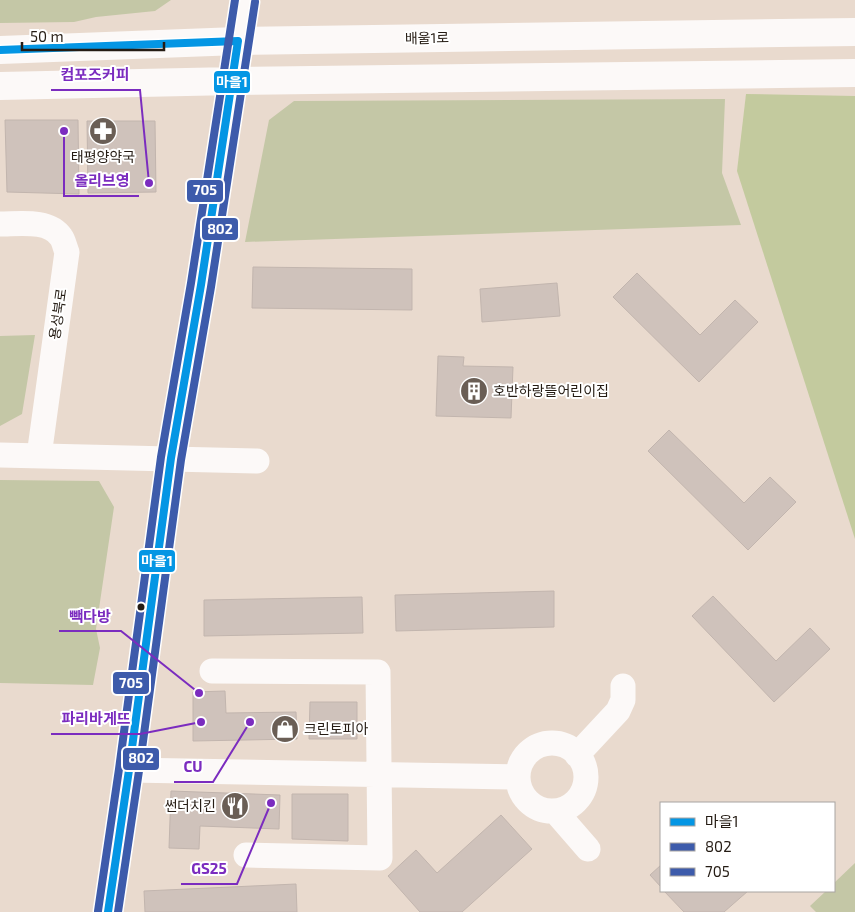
<svg xmlns="http://www.w3.org/2000/svg" width="855" height="912" font-family="'Exo 2','Noto Sans KR',sans-serif">
  <rect width="100%" height="100%" fill="#e9dace"/>
  <!-- green -->
  <path fill="#c4c7a6" d="M0,0H171L155,11L96,17L74,22L0,23Z
    M725,99L722,173L741,225L245,242L269,120L294,101Z
    M35,335L22,414L0,426V336Z
    M0,480L99,481L114,507L96,629L100,648L93,685L0,683Z
    M855,863V912H816L810,906L826,891H834V883Z"/>
  <!-- forest -->
  <path fill="#c3ca9e" d="M746,94L855,96V539L737,171Z"/>
  <!-- building -->
  <path fill="#cfc2bb" stroke="#c2b5ae" d="M5,120H78L79,194L7,192Z
    M87,121H155L156,192L88,193Z
    M253,267L412,269V310L252,308Z
    M637,273L700,335L735,300L758,322L699,382L613,297Z
    M557,283L560,316L482,322L480,289Z
    M438,356L464,357L463,366L513,367L511,418L436,416Z
    M669,430L744,503L770,477L796,502L748,550L648,451Z
    M554,591V627L396,631L395,595Z
    M713,596L776,661L810,628L830,649L774,702L692,616Z
    M362,597L363,633L204,636V600Z
    M225,691L226,713L296,712L297,739L193,741V692Z
    M310,702H357V739H309Z
    M171,791L280,795L279,829L200,826L199,849L169,848Z
    M292,794H348V841L292,839Z
    M501,815L532,849L462,912H420L388,876L416,850L437,873Z
    M661,865V887L650,875Z
    M296,884L297,912H145L144,891Z
    M664,891H748L724,912H684Z"/>
  <g fill="none" stroke-linecap="round" stroke-linejoin="round">
    <!-- minor -->
    <path stroke="#fcf9f8" stroke-width="25" d="M0,224C19,224 49,219 61,237C64,241 65,248 67,252L39,456
      M0,455L257,461
      M212,671L378,672L380,858L246,855
      M518 777a34 34 0 1 1 68 0a34 34 0 1 1-68 0Z
      M577,755L618,711L623,700V686
      M129,770L517,777
      M555,811L588,849"/>
    <!-- major -->
    <path stroke="#fcf9f8" stroke-width="28" d="M0,50L238,41L855,32
      M0,86L233,81L855,73
      M108,912L129,770L171,458L201,285L245,0"/>
    <!-- bus-1 casing -->
    <g stroke="#fff" stroke-width="11">
      <path id="bus-1" d="M0,50L238,41L201,285L171,458L129,770L108,912"/>
    </g>
    <!-- bus-2 casing -->
    <g stroke="#fff" stroke-width="11">
      <path id="bus-2" d="M118,912L139,771L181,460L211,287L255,2"/>
    </g>
    <!-- bus-3 casing -->
    <g stroke="#fff" stroke-width="11">
      <path id="bus-3" d="M98,911L119,769L161,457L191,283L235,0"/>
    </g>
    <!-- bus-1 -->
    <use href="#bus-1" stroke="#0496e4" stroke-width="8"/>
    <!-- bus-2 -->
    <use href="#bus-2" stroke="#3d5bab" stroke-width="8"/>
    <!-- bus-3 -->
    <use href="#bus-3" stroke="#3d5bab" stroke-width="8"/>
  </g>
  <!-- icons -->
  <defs>
    <g id="pharmacy-disc" transform="scale(1.4375)"><circle r="9.5" fill="#6a5e55" stroke="#fff"/><path d="M-2-6h4v4h4v4h-4v4h-4v-4h-4v-4h4Z" fill="#fff"/></g>
    <g id="building-disc" transform="scale(1.4375)"><circle r="9.5" fill="#6a5e55" stroke="#fff"/><path d="M-4-6H4V6H1V3H-1V6H-4ZM-2.5-4.3h1.7v1.8h-1.7ZM.8-4.3h1.7v1.8H.8ZM-2.5-1h1.7V.8h-1.7ZM.8-1h1.7V.8H.8Z" fill="#fff"/></g>
    <g id="shop-disc" transform="scale(1.4375)"><circle r="9.5" fill="#6a5e55" stroke="#fff"/><path d="M-5-2.5h2.3a2.7 3.5 0 0 1 5.4 0H5L5.5 6h-11ZM-1.5-2.5h3a1.5 2.3 0 0 0-3 0Z" fill="#fff"/></g>
    <g id="restaurant-disc" transform="scale(1.4375)"><circle r="9.5" fill="#6a5e55" stroke="#fff"/><path d="M-5-6h1v4h1v-4h1v4h1v-4h1v5L-1.5 .5V6h-2V.5L-5-1ZM5-6V6H3V1.5H1.5Q1.5-4 5-6Z" fill="#fff"/></g>
  </defs>
  <g fill-rule="evenodd">
    <use href="#pharmacy-disc" x="103" y="131"/>
    <use href="#building-disc" x="474" y="391"/>
    <use href="#shop-disc" x="285" y="729"/>
    <use href="#restaurant-disc" x="235" y="806"/>
  </g>
  <!-- markers -->
  <circle fill="#251c14" stroke="#fff" stroke-width="2" cx="141" cy="607" r="4.5"/>
  <g text-anchor="middle" stroke-width="4" stroke-linejoin="round" paint-order="stroke">
    <!-- street labels -->
    <g font-size="14" fill="#251c14" stroke="#fff">
      <text transform="translate(427 38) rotate(-1)" y="5">배울1로</text>
      <text transform="translate(58 314) rotate(-82)" y="5">용성북로</text>
    </g>
    <!-- poi labels -->
    <g font-size="14" fill="#251c14" stroke="#fff" text-anchor="start">
      <text x="103" y="162" text-anchor="middle">태평양약국</text>
      <text x="493" y="396">호반하랑뜰어린이집</text>
      <text x="304" y="734">크린토피아</text>
      <text x="216" y="811" text-anchor="end">썬더치킨</text>
    </g>
  </g>
  <!-- callouts -->
  <path fill="none" stroke="#7b2cbf" stroke-width="2" d="M149 183L140 90H51M64 131L64 196H139M199 693L121 631H59M201 722L140 734H51M250 722L213 782H174M271 803L237 884H181"/>
  <g fill="#7b2cbf" stroke="#fff" stroke-width="2">
    <circle cx="149" cy="183" r="5"/>
    <circle cx="64" cy="131" r="5"/>
    <circle cx="199" cy="693" r="5"/>
    <circle cx="201" cy="722" r="5"/>
    <circle cx="250" cy="722" r="5"/>
    <circle cx="271" cy="803" r="5"/>
  </g>
  <g font-size="15" text-anchor="middle" font-weight="bold" fill="#7b2cbf" stroke="#fff" stroke-width="4" stroke-linejoin="round" paint-order="stroke">
    <text x="95" y="80">컴포즈커피</text>
    <text x="102" y="186">올리브영</text>
    <text x="90" y="622">빽다방</text>
    <text x="96" y="724">파리바게뜨</text>
    <text x="193" y="772">CU</text>
    <text x="209" y="874">GS25</text>
  </g>
  <g stroke="#fff" stroke-width="2">
    <rect x="213" y="70" width="38" height="24" rx="5" fill="#0496e4"/>
    <rect x="186" y="179" width="38" height="24" rx="5" fill="#3d5bab"/>
    <rect x="201" y="217" width="38" height="24" rx="5" fill="#3d5bab"/>
    <rect x="138" y="549" width="38" height="24" rx="5" fill="#0496e4"/>
    <rect x="112" y="671" width="38" height="24" rx="5" fill="#3d5bab"/>
    <rect x="122" y="747" width="38" height="24" rx="5" fill="#3d5bab"/>
  </g>
  <g font-size="14" text-anchor="middle" font-weight="bold" fill="#fff">
    <text x="232" y="87">마을1</text>
    <text x="205" y="195">705</text>
    <text x="220" y="234">802</text>
    <text x="157" y="566">마을1</text>
    <text x="131" y="688">705</text>
    <text x="141" y="763">802</text>
  </g>
  <!-- legend -->
  <rect x="660" y="802" width="175" height="90" fill="#ffffff" stroke="#a8a4a1"/>
  <rect x="670" y="818" width="25" height="8" fill="#0496e4" stroke="#a8a4a1"/>
  <text x="705" y="827" font-size="15" fill="#251c14">마을1</text>
  <rect x="670" y="843" width="25" height="8" fill="#3d5bab" stroke="#a8a4a1"/>
  <text x="705" y="852" font-size="15" fill="#251c14">802</text>
  <rect x="670" y="868" width="25" height="8" fill="#3d5bab" stroke="#a8a4a1"/>
  <text x="705" y="877" font-size="15" fill="#251c14">705</text>
  <!-- scale -->
  <path d="M22 42v8h142v-8" fill="none" stroke="#251c14" stroke-width="2.5"/>
  <text x="30" y="42" font-size="15" fill="#251c14" stroke="#ffffff" stroke-width="4" paint-order="stroke">50 m</text>
</svg>
